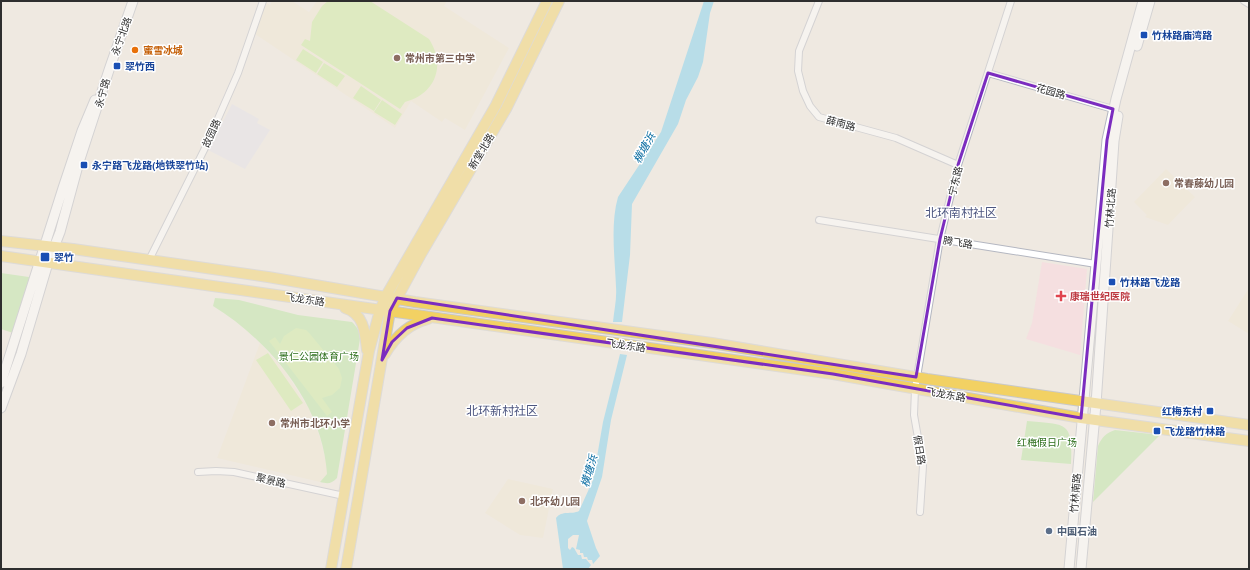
<svg xmlns="http://www.w3.org/2000/svg" width="1250" height="570" font-family="'PT Sans','Noto Sans SC',sans-serif">
  <rect width="100%" height="100%" fill="#efe9e1"/>
  <!-- industrial -->
  <path fill="#e3e1e8" d="M232,104L259,119L257,123L270,130L245,169L208,150Z"/>
  <!-- education -->
  <path fill="#f0e6d1" d="M272,1H292L309,12L317,1H447L444,6L509,48L465,130L445,118L442,122L411,101L395,128L255,34L265,2L270,5Z
    M1166,169L1195,197L1168,225L1145,217L1147,215L1134,202Z
    M1249,288V334L1228,321Z
    M260,343L285,371L309,409L320,438L326,462L327,474L320,482L217,458Z
    M508,479L553,489L543,538L520,535L485,513Z"/>
  <!-- medical -->
  <path fill="#f5dfe0" d="M1042,262L1087,269L1080,355L1026,339L1032,323Z"/>
  <!-- green -->
  <path fill="#b6e59e" d="M1,273L29,277L31,281L13,333L1,329Z
    M215,298L239,300L298,315L352,322C357,327 360,331 360,339L337,478C331,484 328,484 320,482L327,474C323,405 270,341 213,306Z
    M1027,421C1066,425 1073,420 1071,464L1021,460Z
    M1115,430L1160,435L1093,502L1098,446C1102,437 1106,433 1115,430Z"/>
  <!-- pitch -->
  <path fill="#c9ec9a" d="M328,1H370L429,39C446,65 436,94 405,102L400,109L301,45L305,39L310,41L312,22L322,6Z
    M303,49L323,62L316,73L296,60Z
    M324,63L345,76L337,87L317,74Z
    M361,86L381,100L374,111L353,98Z
    M382,100L402,114L395,125L374,112Z
    M296,328L306,330L310,334L339,369L342,378L340,388L332,395L322,398L332,412L327,416L269,341L275,337L280,344L284,336Z
    M268,353L303,403L291,411L256,360Z"/>
  <!-- water -->
  <path fill="#75cff0" d="M704,1H714L710,13L703,62L698,77L686,100L678,124L632,204L630,255L622,322H613C614,311 617,299 616,287C615,258 610,225 618,197L661,132Z
    M620,354L627,355L611,420L602,477L587,521L596,548L600,556L593,564L592,560H588L587,557H584L583,553H580V550L576,549L579,535H573L568,539V548L570,550L572,547L574,548L578,555H581L582,559H586L591,565L588,569H563L556,518C562,510 571,515 579,511L593,480L603,422Z"/>
  <g fill="none" stroke-linecap="round" stroke-linejoin="round">
    <!-- minor casing -->
    <g stroke="#b4b7c1" stroke-width="8">
      <path id="minor" d="M819,1L799,51L798,71L803,91L810,106L819,117L896,138L958,165
        M1244,1L1249,4
        M988,73L1113,109
        M819,220L1096,264
        M149,260L206,146L238,73L263,1
        M198,472L216,471L234,472L344,496
        M920,512L923,466L914,415L915,389L940,239L958,165L1011,1"/>
    </g>
    <!-- secondary casing -->
    <g stroke="#b4b7c1" stroke-width="11">
      <path id="secondary" d="M1137,46L1150,1
        M1,383L63,188L82,131L95,100
        M1,408L21,354L48,263L60,232L79,162L109,70L133,1
        M1069,569L1107,140L1116,99L1143,1
        M1081,569L1096,404L1114,141L1118,116"/>
    </g>
    <!-- primary casing -->
    <g stroke="#c9c9c9" stroke-width="12">
      <path id="primary" d="M1,241L73,249L268,277L415,302L712,343L927,379L1249,425
        M1,256L833,374L1081,418L1249,441
        M345,308C364,314 365,332 367,350
        M385,354C395,337 408,324 428,319
        M331,569L369,351L380,310L386,296L496,105L547,1
        M346,569L390,311L421,254L506,109L559,1"/>
    </g>
    <!-- minor -->
    <use href="#minor" stroke="#fff" stroke-width="6"/>
    <!-- secondary -->
    <use href="#secondary" stroke="#fff" stroke-width="9"/>
    <!-- primary -->
    <use href="#primary" stroke="#f2d163" stroke-width="10"/>
  </g>
  <!-- marked area -->
  <path d="M0 0H1250V570H0ZM988,73L1113,109L1107,140L1081,418L833,374L432,318L407,328L392,342L382,360L390,311L397,298L916,377L940,239L958,165Z" fill="#efe9e1" fill-opacity=".55" fill-rule="evenodd"/>
  <path fill="none" stroke="#7b2cbf" stroke-width="3" stroke-linejoin="round" d="M988,73L1113,109L1107,140L1081,418L833,374L432,318L407,328L392,342L382,360L390,311L397,298L916,377L940,239L958,165Z"/>
  <!-- markers -->
  <g fill="#1a4fb4" stroke="#fff" stroke-width="1.5">
    <rect x="1140" y="31" width="8" height="8" rx="2"/>
    <rect x="113" y="62" width="8" height="8" rx="2"/>
    <rect x="80" y="161" width="8" height="8" rx="2"/>
    <rect x="40" y="252" width="10" height="10" rx="2"/>
    <rect x="1108" y="278" width="8" height="8" rx="2"/>
    <rect x="1206" y="407" width="8" height="8" rx="2"/>
    <rect x="1153" y="427" width="8" height="8" rx="2"/>
  </g>
  <circle fill="#e8710a" stroke="#fff" stroke-width="1.5" cx="135" cy="50" r="4"/>
  <g fill="#8d6e63" stroke="#fff" stroke-width="1.5">
    <circle cx="397" cy="58" r="4"/>
    <circle cx="1166" cy="183" r="4"/>
    <circle cx="272" cy="423" r="4"/>
    <circle cx="522" cy="501" r="4"/>
  </g>
  <path fill="#e0444e" stroke="#fff" stroke-width="1.5" d="M1059 290h4v4h4v4h-4v4h-4v-4h-4v-4h4z"/>
  <circle fill="#5c6f8a" stroke="#fff" stroke-width="1.5" cx="1049" cy="531" r="4"/>
  <g text-anchor="middle" stroke-width="3" stroke-linejoin="round" paint-order="stroke">
    <!-- transit labels -->
    <g font-size="10" font-weight="bold" fill="#164399" stroke="#fff" text-anchor="start">
      <text x="1152" y="39">竹林路庙湾路</text>
      <text x="125" y="70">翠竹西</text>
      <text x="92" y="169">永宁路飞龙路(地铁翠竹站)</text>
      <text x="54" y="261">翠竹</text>
      <text x="1120" y="286">竹林路飞龙路</text>
      <text x="1202" y="415" text-anchor="end">红梅东村</text>
      <text x="1165" y="435">飞龙路竹林路</text>
    </g>
    <!-- street labels -->
    <g font-size="10" fill="#2e2e2e" stroke="#fff">
      <text transform="translate(121 36) rotate(-70)" y="4">永宁北路</text>
      <text transform="translate(1051 91) rotate(16)" y="4">花园路</text>
      <text transform="translate(102 93) rotate(-74)" y="4">永宁路</text>
      <text transform="translate(841 123) rotate(15)" y="4">薛南路</text>
      <text transform="translate(211 133) rotate(-66)" y="4">故园路</text>
      <text transform="translate(481 151) rotate(-59)" y="4">新堂北路</text>
      <text transform="translate(955 181) rotate(-76)" y="4">宁东路</text>
      <text transform="translate(1110 208) rotate(-86)" y="4">竹林北路</text>
      <text transform="translate(958 242) rotate(9)" y="4">腾飞路</text>
      <text transform="translate(305 299) rotate(8)" y="4">飞龙东路</text>
      <text transform="translate(626 345) rotate(8)" y="4">飞龙东路</text>
      <text transform="translate(946 394) rotate(10)" y="4">飞龙东路</text>
      <text transform="translate(920 450) rotate(81)" y="4">假日路</text>
      <text transform="translate(271 480) rotate(14)" y="4">聚景路</text>
      <text transform="translate(1075 493) rotate(-85)" y="4">竹林南路</text>
    </g>
    <!-- food labels -->
    <g font-size="10" font-weight="bold" fill="#c56008" stroke="#fff" text-anchor="start">
      <text x="143" y="54">蜜雪冰城</text>
    </g>
    <!-- education labels -->
    <g font-size="10" font-weight="bold" fill="#785e54" stroke="#fff" text-anchor="start">
      <text x="405" y="62">常州市第三中学</text>
      <text x="1174" y="187">常春藤幼儿园</text>
      <text x="280" y="427">常州市北环小学</text>
      <text x="530" y="505">北环幼儿园</text>
    </g>
    <!-- health labels -->
    <g font-size="10" font-weight="bold" fill="#be3a42" stroke="#fff" text-anchor="start">
      <text x="1070" y="300">康瑞世纪医院</text>
    </g>
    <!-- park labels -->
    <g font-size="10" fill="#2c6e1b" stroke="#fff">
      <text x="319" y="360">景仁公园体育广场</text>
      <text x="1047" y="446">红梅假日广场</text>
    </g>
    <!-- service labels -->
    <g font-size="10" font-weight="bold" fill="#4e5e75" stroke="#fff" text-anchor="start">
      <text x="1057" y="535">中国石油</text>
    </g>
    <!-- water labels -->
    <g font-size="11" font-style="italic" fill="#0d6fa3" stroke="#fff">
      <text transform="translate(644 148) rotate(-61)" y="4">横塘浜</text>
      <text transform="translate(589 471) rotate(-74)" y="4">横塘浜</text>
    </g>
    <!-- quarter labels -->
    <g font-size="12" fill="#4d5680" stroke="#fff">
      <text x="961" y="217">北环南村社区</text>
      <text x="502" y="415">北环新村社区</text>
    </g>
  </g>
  <!-- border -->
  <rect width="1250" height="570" fill="none" stroke="#2e2e2e" stroke-width="4"/>
</svg>
